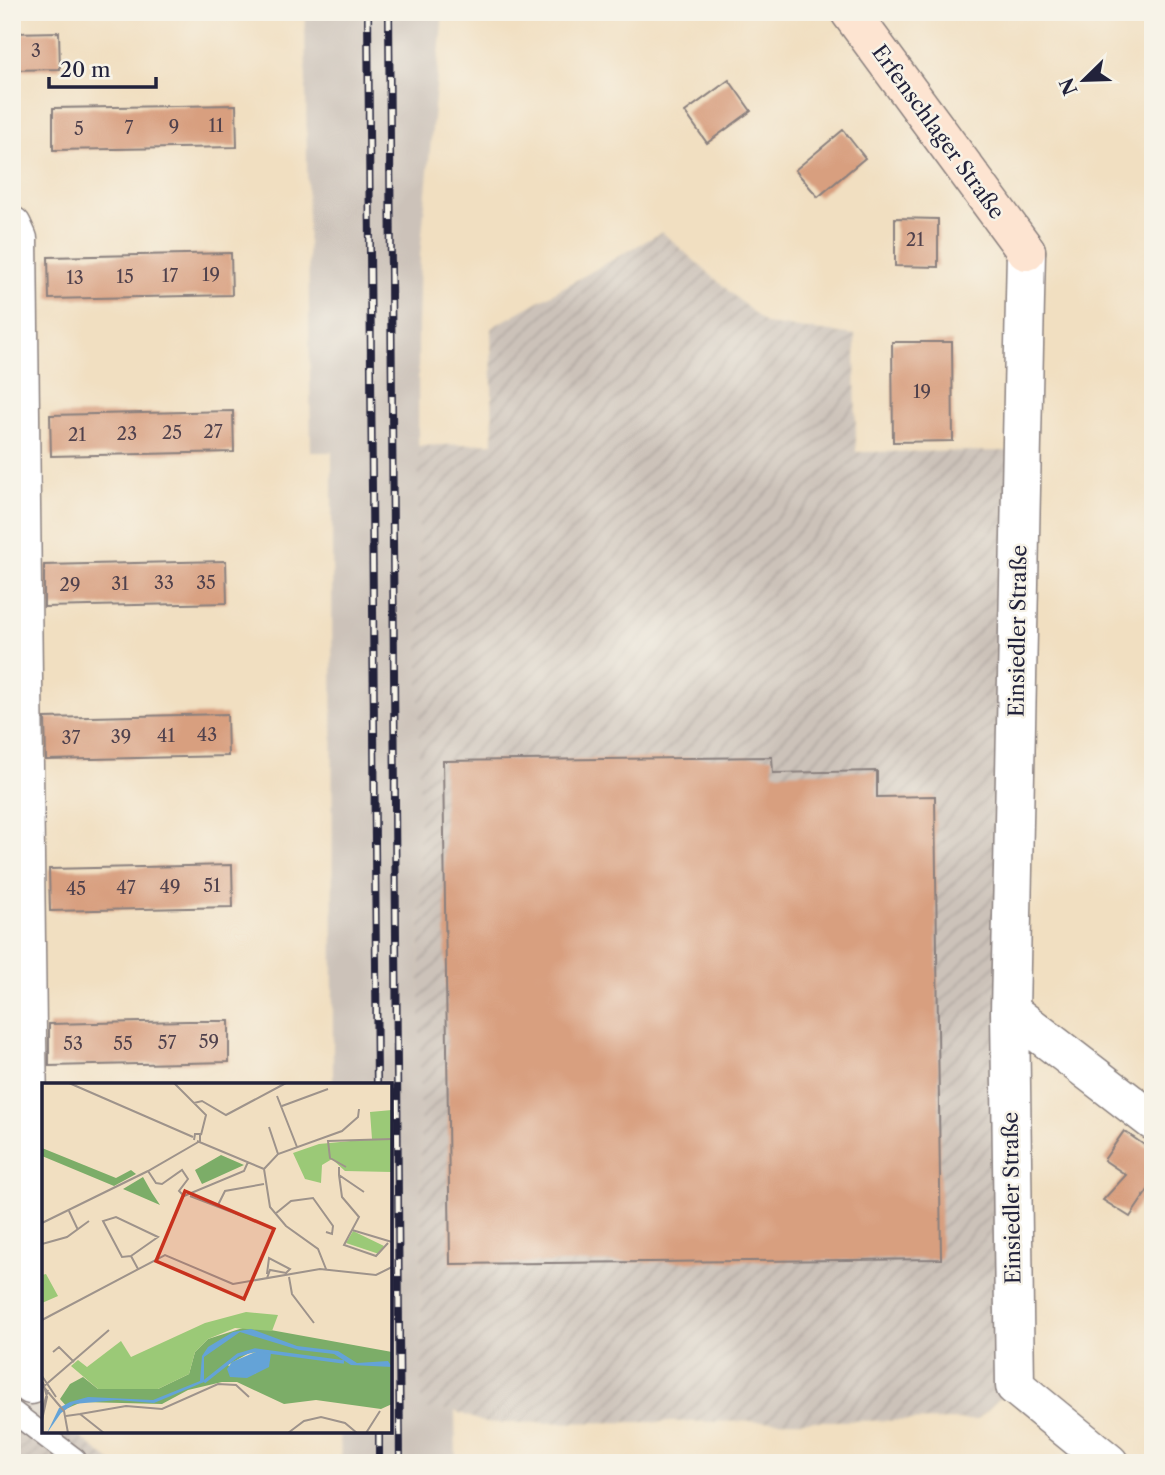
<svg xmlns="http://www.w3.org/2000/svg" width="1165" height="1475" font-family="'Libre Caslon Text',serif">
  <defs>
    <pattern id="industrial-furrows" width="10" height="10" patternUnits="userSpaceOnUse" patternTransform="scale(1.75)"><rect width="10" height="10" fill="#ccc2b9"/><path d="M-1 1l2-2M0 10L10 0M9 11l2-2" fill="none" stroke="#afa6a0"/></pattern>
  </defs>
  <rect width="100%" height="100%" fill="#f7f3e8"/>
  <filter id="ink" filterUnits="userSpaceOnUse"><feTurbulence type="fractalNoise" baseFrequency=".0143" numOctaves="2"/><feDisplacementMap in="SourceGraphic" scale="14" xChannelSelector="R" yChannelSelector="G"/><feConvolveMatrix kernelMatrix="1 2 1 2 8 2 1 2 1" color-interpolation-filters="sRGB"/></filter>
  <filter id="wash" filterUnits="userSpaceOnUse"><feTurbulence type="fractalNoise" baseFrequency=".00686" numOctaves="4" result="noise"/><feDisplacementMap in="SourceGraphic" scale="28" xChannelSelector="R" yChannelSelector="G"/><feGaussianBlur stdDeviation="1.57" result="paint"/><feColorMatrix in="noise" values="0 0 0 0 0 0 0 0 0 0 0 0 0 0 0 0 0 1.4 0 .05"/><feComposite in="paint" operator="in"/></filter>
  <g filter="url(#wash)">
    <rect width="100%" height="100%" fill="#f1dfc1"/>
    <!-- industrial -->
    <path fill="url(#industrial-furrows)" d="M662,232L766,324L855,335L856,452L1017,451L1012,1386L977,1420L485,1423L455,1411L421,1410L418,446L493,443L491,328Z
      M12,1385L44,1410V1431H72L113,1463H12Z"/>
    <!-- railway -->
    <path fill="#ccc2b9" d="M305,12H443L420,256L418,325L421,1409L455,1411L456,1463H341L340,1431H390V1085H333L332,452H311Z"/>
    <g id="blocks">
      <!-- building -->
      <path fill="#d89f7f" d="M59,32L60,69L12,70V33Z
        M729,80L751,111L707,143L685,112Z
        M236,105L237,147L53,150V108Z
        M843,130L865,158L818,197L795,170Z
        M895,218L938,219V267L895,266Z
        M231,253L232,295L49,299L48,257Z
        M892,342H952L953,441L893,442Z
        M233,411L234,452L51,456L50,415Z
        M226,561L227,603L44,607V565Z
        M227,714L228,756L46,760L45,718Z
        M772,757L773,773L877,771V797L935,796L941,1259L450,1264L443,761Z
        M232,865L233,907L50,911L49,869Z
        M188,1021H229V1062L49,1066V1024Z
        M1124,1131L1150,1149L1153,1145V1193L1148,1190L1130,1217L1103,1200L1126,1175L1104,1160Z"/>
    </g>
  </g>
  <g filter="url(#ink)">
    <use href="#blocks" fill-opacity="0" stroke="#8a807e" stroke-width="2"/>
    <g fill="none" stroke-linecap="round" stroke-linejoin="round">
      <!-- service casing -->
      <g stroke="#8a807e" stroke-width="24">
        <path id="service" d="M12,1411L75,1459V1463"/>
      </g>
      <!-- minor casing -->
      <g stroke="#8a807e" stroke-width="41">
        <path id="minor" d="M12,226L18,239L31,1385
          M1026,251L1010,1011L1015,1386L1109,1463
          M1010,1011L1153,1121"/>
      </g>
      <!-- secondary casing -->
      <g stroke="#8a807e" stroke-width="41">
        <path id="secondary" d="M850,12L1026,251"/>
      </g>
      <!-- service -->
      <use href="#service" stroke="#fff" stroke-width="21"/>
      <!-- minor -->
      <use href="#minor" stroke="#fff" stroke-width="38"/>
      <!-- secondary -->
      <use href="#secondary" stroke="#fde4d1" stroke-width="38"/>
      <!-- rail casing -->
      <g stroke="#22223b" stroke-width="8">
        <path id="rail" d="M368,12L377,1085
          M389,12L400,1463
          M379,1431V1463"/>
      </g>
      <!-- rail -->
      <use href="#rail" stroke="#f7f3e8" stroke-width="5" stroke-dasharray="16" stroke-linecap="butt"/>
    </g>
  </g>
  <g text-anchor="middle" stroke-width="5" stroke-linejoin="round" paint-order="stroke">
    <!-- number labels -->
    <g font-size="18" fill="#50414c">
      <text x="36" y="57">3</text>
      <text x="216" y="132">11</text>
      <text x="174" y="133">9</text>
      <text x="129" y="134">7</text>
      <text x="79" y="135">5</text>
      <text x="915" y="246">21</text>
      <text x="211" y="281">19</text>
      <text x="170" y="282">17</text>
      <text x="125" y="283">15</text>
      <text x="75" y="284">13</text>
      <text x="922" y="398">19</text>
      <text x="213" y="438">27</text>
      <text x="172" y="439">25</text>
      <text x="127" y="440">23</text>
      <text x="77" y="441">21</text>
      <text x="164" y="589">33</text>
      <text x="206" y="589">35</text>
      <text x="120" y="590">31</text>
      <text x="70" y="591">29</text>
      <text x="207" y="741">43</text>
      <text x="166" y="742">41</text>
      <text x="121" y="743">39</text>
      <text x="71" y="744">37</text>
      <text x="212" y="892">51</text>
      <text x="170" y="893">49</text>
      <text x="126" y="894">47</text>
      <text x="76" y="895">45</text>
      <text x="209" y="1048">59</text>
      <text x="167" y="1049">57</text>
      <text x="73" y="1050">53</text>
      <text x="123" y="1050">55</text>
    </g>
    <!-- street labels -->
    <g font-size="21" fill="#22223b" stroke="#f7f3e8">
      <text transform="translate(938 132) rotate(54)" y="7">Erfenschlager Straße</text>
      <text transform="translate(1018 631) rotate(-89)" y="7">Einsiedler Straße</text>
      <text transform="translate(1012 1198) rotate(-91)" y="7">Einsiedler Straße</text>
    </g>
  </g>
  <!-- overview -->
  <g transform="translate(42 1083)">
    <rect width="350" height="350" fill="#f1dfc1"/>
    <path d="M311,148L342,163L337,171L304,160Z" fill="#9bc977"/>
    <path d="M0,65L74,95L89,87L94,91L72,103L0,73ZM179,72L202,82L160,101L153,87ZM101,94L110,110L118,122L81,106ZM207,243L350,269V321L339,326L274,317L242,321L195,299H180L146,307L120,321L40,319L26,325L18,316L28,301L41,294L56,306H116L147,291L153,269L166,256ZM223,268L213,291H195L186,282L207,270Z" fill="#7cad68" fill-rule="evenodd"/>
    <path d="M350,27V89L303,88L290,76L280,82L279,100L263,96L251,70L277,61L330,56L328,29ZM4,191L16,213L0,220V192ZM204,229L236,232L230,248L193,245L166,256L153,269L147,291L116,306H56L29,283L36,277L45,284L79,258L89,274L163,240Z" fill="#9bc977"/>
    <path d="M209,246L255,263L296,268L315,280L346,278L350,284L309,282L292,271L257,267L198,249L162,274V299L112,320L75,317L32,321L19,330L5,350L17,325L28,319L46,314L111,317L158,298L160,273L166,264L191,249ZM216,268L229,270L227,284L205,295L188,294L185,286L190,279Z" fill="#64a3d7"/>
    <path fill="none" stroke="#64a3d7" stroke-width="3.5" d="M162,299L196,272L213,267L302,279"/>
    <path fill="none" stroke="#9e938b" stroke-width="2" d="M27,0L151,54M132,0L164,32L159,52M235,13L255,64M152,20L160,18L184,32L244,0M240,23L286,6M227,44L236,71M155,58L222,86M297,84V92L322,109M304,84L288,75L286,58L350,56M222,86L228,124L244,143L276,166L284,186M222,86L236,71L300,48L316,34L317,26M106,88L114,100L120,101L140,87L146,96L137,108L142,113L202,88L206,79M297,92L300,114L317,134L302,162L334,173L346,160M148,113L221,141M175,124L183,108L222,101M27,128L36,147M233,131L249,118L271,115L291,143L290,151L284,149M0,140L106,88L158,58V51H153L152,57M310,147L350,159M0,161L25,154L47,138M89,173L80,174L61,138L74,134L116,154L89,173L96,186M225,191L227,175L248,186L244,190L228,187L225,195M247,194L250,211L272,240M191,201L278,186L334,192L350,184M0,237L123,172L191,201M11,269L17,264L32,279M0,293L14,314M0,302L22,328L26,350M1,304L67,247M0,328L6,307M38,331L84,323L120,326L176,301L194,302L207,314M24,333L38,331L62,350M0,337L5,314L1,299M246,350L262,338L279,334L303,340L315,350M324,350L338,328"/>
    <path fill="#c8321e" fill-opacity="0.15" stroke="#c8321e" stroke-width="3.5" d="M143,108L232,146L202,216L114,178Z"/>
    <rect width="350" height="350" fill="none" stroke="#22223b" stroke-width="3.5"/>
  </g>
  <!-- margin -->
  <rect width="1165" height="1475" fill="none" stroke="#f7f3e8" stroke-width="42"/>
  <!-- north arrow -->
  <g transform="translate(1084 80) rotate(247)" stroke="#f7f3e8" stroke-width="5" paint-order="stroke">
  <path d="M0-5L12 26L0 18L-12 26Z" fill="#22223b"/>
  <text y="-10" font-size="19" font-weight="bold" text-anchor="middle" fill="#22223b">N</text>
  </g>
  <!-- scale -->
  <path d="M49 77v10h107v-10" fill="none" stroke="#22223b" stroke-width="3.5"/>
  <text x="60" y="77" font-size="21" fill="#22223b" stroke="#f7f3e8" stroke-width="5" paint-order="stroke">20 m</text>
</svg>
